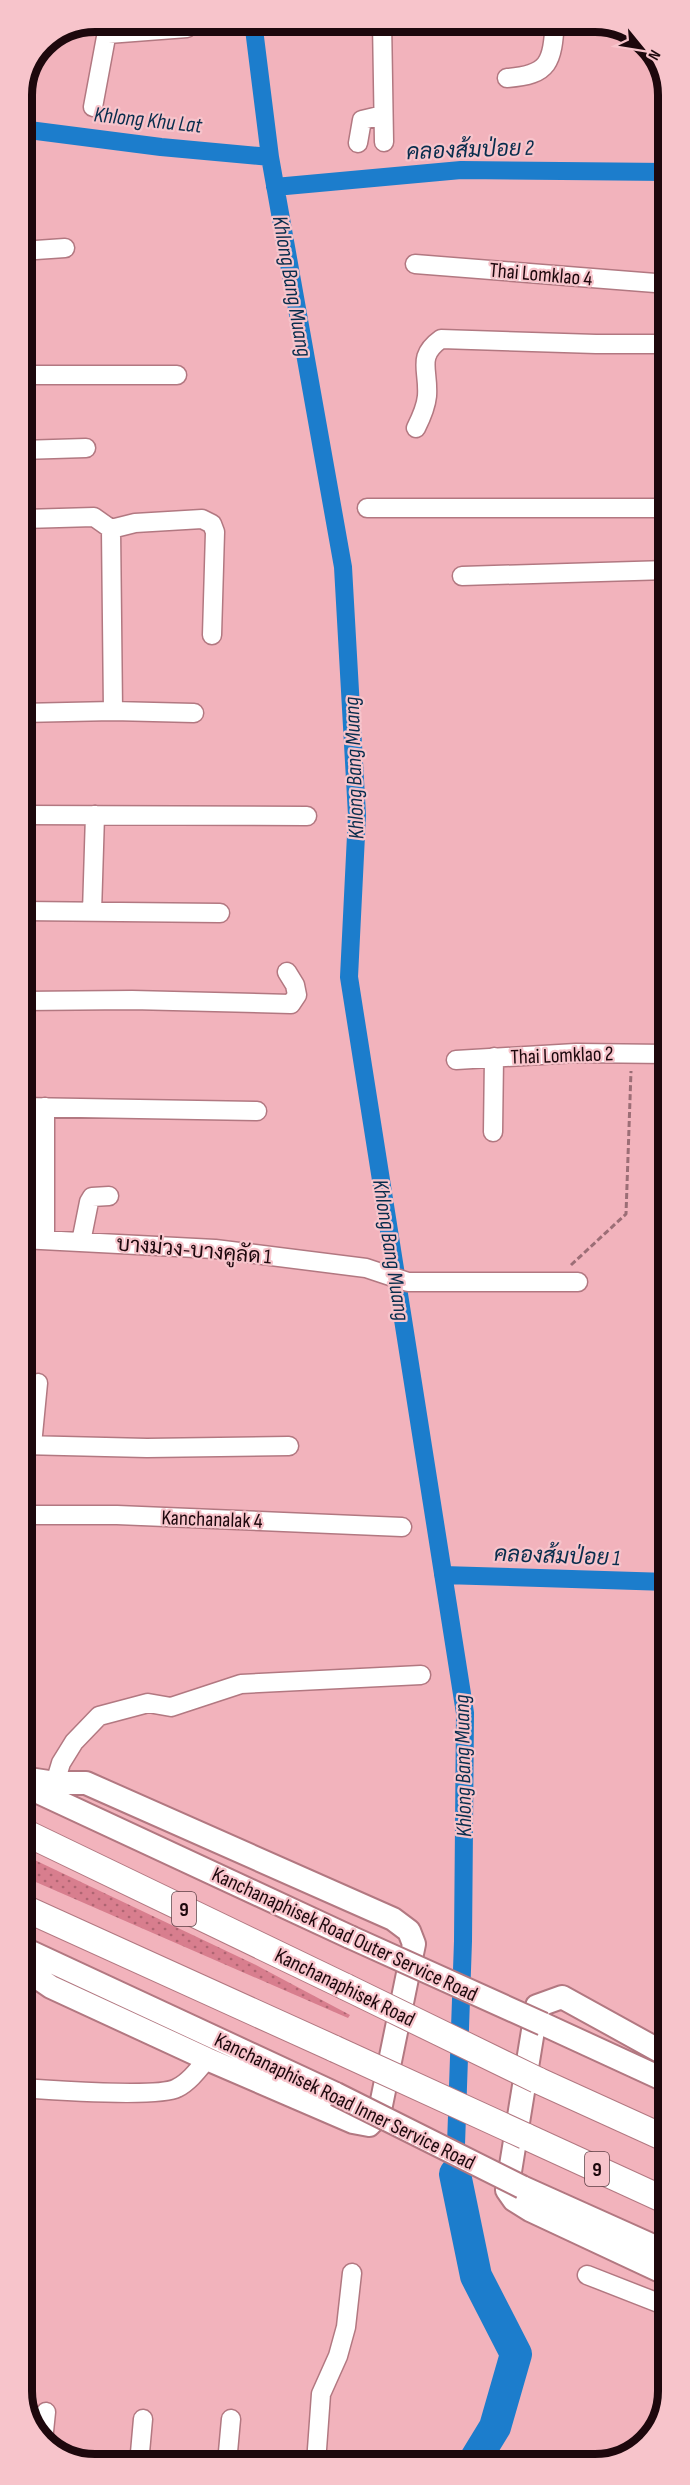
<svg xmlns="http://www.w3.org/2000/svg" width="690" height="2485" font-family="'Sofia Sans Condensed',Sarabun,sans-serif">
  <defs>
    <pattern id="grass-dots" width="8" height="8" patternUnits="userSpaceOnUse" patternTransform="scale(1.5)"><rect width="8" height="8" fill="#d87e8e"/><path d="M2 2h.1M6 6h.1" fill="none" stroke="#af6572" stroke-width="1.8" stroke-linecap="round"/></pattern>
  </defs>
  <rect width="100%" height="100%" fill="#f2b3bc"/>
  <!-- grass -->
  <path fill="url(#grass-dots)" d="M22,1854L256,1965L350,2015L348,2018L22,1876Z"/>
  <g fill="none" stroke-linecap="round" stroke-linejoin="round">
    <!-- canal -->
    <path stroke="#1c7dcc" stroke-width="18" d="M253,21L270,157L343,567L357,815L349,977L465,1713L463,1941L455,2174
      M21,129L161,147L270,157
      M275,187L461,170L668,172
      M443,1575L668,1582"/>
    <!-- river -->
    <path stroke="#1c7dcc" stroke-width="32" d="M455,2174L476,2276L516,2354L495,2427L473,2463"/>
    <!-- minor casing -->
    <g stroke="#b27881" stroke-width="21">
      <path id="minor" d="M382,21L384,142
        M108,34L187,28
        M507,78C550,75 552,62 555,22
        M93,107L109,21
        M358,143L362,120L383,115
        M21,251L65,248
        M415,264L668,284
        M21,375H177
        M416,428C421,418 426,407 427,396C429,369 416,357 441,339L596,344H668
        M21,450L86,448
        M367,508H668
        M21,522L24,519L94,517L111,529
        M462,576L668,570
        M113,711L111,529L135,523L202,519L212,524L215,532L212,635
        M21,713L113,711L194,713
        M21,815L307,816
        M22,911L220,913
        M92,912L95,815
        M22,1001L132,1000L291,1004L297,995L295,985L287,972
        M456,1060L576,1053L668,1054
        M22,1107L257,1111
        M493,1132L494,1057
        M22,1239L215,1249L366,1268L408,1282H578
        M45,1240V1107
        M81,1242L89,1202L92,1197L109,1196
        M22,1445L147,1448L289,1446
        M32,1445L38,1383
        M22,1515H117L402,1527
        M55,1783L61,1763L74,1742L99,1716L148,1703L171,1707L241,1684L421,1675
        M22,2088C49,2090 159,2098 177,2088C189,2082 198,2070 207,2059
        M587,2275L669,2307
        M43,2441L46,2412
        M227,2463L231,2419
        M316,2463L321,2394L338,2356L346,2327L352,2273
        M139,2464L143,2419"/>
    </g>
    <!-- major casing -->
    <g stroke="#b27881" stroke-width="26">
      <path id="major" d="M22,1778L55,1783H86L393,1919L409,1931L414,1944L379,2115L369,2125L353,2122L207,2059L51,1987L22,1967
        M23,1785L350,1937
        M22,1948L336,2094
        M543,2024L669,2082
        M669,2056L562,1997L537,2006L507,2190L514,2200L530,2210L669,2275
        M522,2187L669,2253"/>
    </g>
    <!-- highway casing -->
    <g stroke="#b27881" stroke-width="28">
      <path id="highway" d="M22,1831L346,1987
        M22,1907L335,2049
        M537,2080L669,2140
        M525,2136L669,2202"/>
    </g>
    <!-- path -->
    <path stroke="#9c6e76" stroke-width="3" stroke-dasharray="6 3" stroke-linecap="butt" d="M571,1265L626,1214L631,1071"/>
    <!-- minor -->
    <use href="#minor" stroke="#fff" stroke-width="18"/>
    <!-- major -->
    <use href="#major" stroke="#fff" stroke-width="22"/>
    <!-- highway -->
    <use href="#highway" stroke="#fff" stroke-width="26"/>
    <!-- major-bridge casing -->
    <g stroke="#b27881" stroke-width="26" stroke-linecap="butt">
      <path id="major-bridge" d="M350,1937L543,2024
        M336,2094L522,2187"/>
    </g>
    <!-- highway-bridge casing -->
    <g stroke="#b27881" stroke-width="28" stroke-linecap="butt">
      <path id="highway-bridge" d="M346,1987L537,2080
        M335,2049L525,2136"/>
    </g>
    <!-- major-bridge -->
    <use href="#major-bridge" stroke="#fff" stroke-width="22"/>
    <!-- highway-bridge -->
    <use href="#highway-bridge" stroke="#fff" stroke-width="26"/>
  </g>
  <g text-anchor="middle" stroke-width="4.5" stroke-linejoin="round" paint-order="stroke">
    <!-- shield labels -->
    <g fill="#f7c4cb" stroke="#5e4046" stroke-width="1.5">
      <rect x="172" y="1892" width="24" height="34" rx="4.5"/>
      <rect x="585" y="2152" width="24" height="34" rx="4.5"/>
    </g>
    <g font-size="20" font-weight="bold" fill="#1d080d">
      <text x="184" y="1916">9</text>
      <text x="597" y="2176">9</text>
    </g>
    <!-- street labels -->
    <g font-size="21" fill="#1d080d" stroke="#f7c4cb">
      <text transform="translate(541 274) rotate(5)" y="7">Thai Lomklao 4</text>
      <text transform="translate(562 1055) rotate(-2)" y="7">Thai Lomklao 2</text>
      <text transform="translate(194 1250) rotate(5)" y="7">บางม่วง-บางคูลัด 1</text>
      <text transform="translate(212 1519) rotate(2)" y="7">Kanchanalak 4</text>
      <text transform="translate(345 1934) rotate(25)" y="7">Kanchanaphisek Road Outer Service Road</text>
      <text transform="translate(345 1987) rotate(26)" y="7">Kanchanaphisek Road</text>
      <text transform="translate(345 2101) rotate(26)" y="7">Kanchanaphisek Road Inner Service Road</text>
    </g>
    <!-- water labels -->
    <g font-size="22" font-style="italic" fill="#082d4d" stroke="#f7c4cb">
      <text transform="translate(148 119) rotate(6)" y="8">Khlong Khu Lat</text>
      <text transform="translate(470 149) rotate(-2)" y="8">คลองส้มป่อย 2</text>
      <text transform="translate(293 286) rotate(80)" y="8">Khlong Bang Muang</text>
      <text transform="translate(353 768) rotate(-92)" y="8">Khlong Bang Muang</text>
      <text transform="translate(392 1250) rotate(81)" y="8">Khlong Bang Muang</text>
      <text transform="translate(557 1555) rotate(2)" y="8">คลองส้มป่อย 1</text>
      <text transform="translate(462 1766) rotate(-91)" y="8">Khlong Bang Muang</text>
    </g>
  </g>
  <!-- crop -->
  <path d="M0 0H690V2485H0ZM95 32H595A63 63 0 0 1 658 95V2391A63 63 0 0 1 595 2454H95A63 63 0 0 1 32 2391V95A63 63 0 0 1 95 32Z" fill="#f7c4cb" fill-rule="evenodd"/>
  <path fill="none" stroke="#1d080d" stroke-width="8" d="M95 32H595A63 63 0 0 1 658 95V2391A63 63 0 0 1 595 2454H95A63 63 0 0 1 32 2391V95A63 63 0 0 1 95 32Z"/>
  <!-- north arrow -->
  <g transform="translate(642 48) rotate(120)" stroke="#f7c4cb" stroke-width="4.5" paint-order="stroke">
  <path d="M0-4.5L10 22L0 15L-10 22Z" fill="#1d080d"/>
  <text y="-9" font-size="16" font-weight="bold" text-anchor="middle" fill="#1d080d">N</text>
  </g>
</svg>
